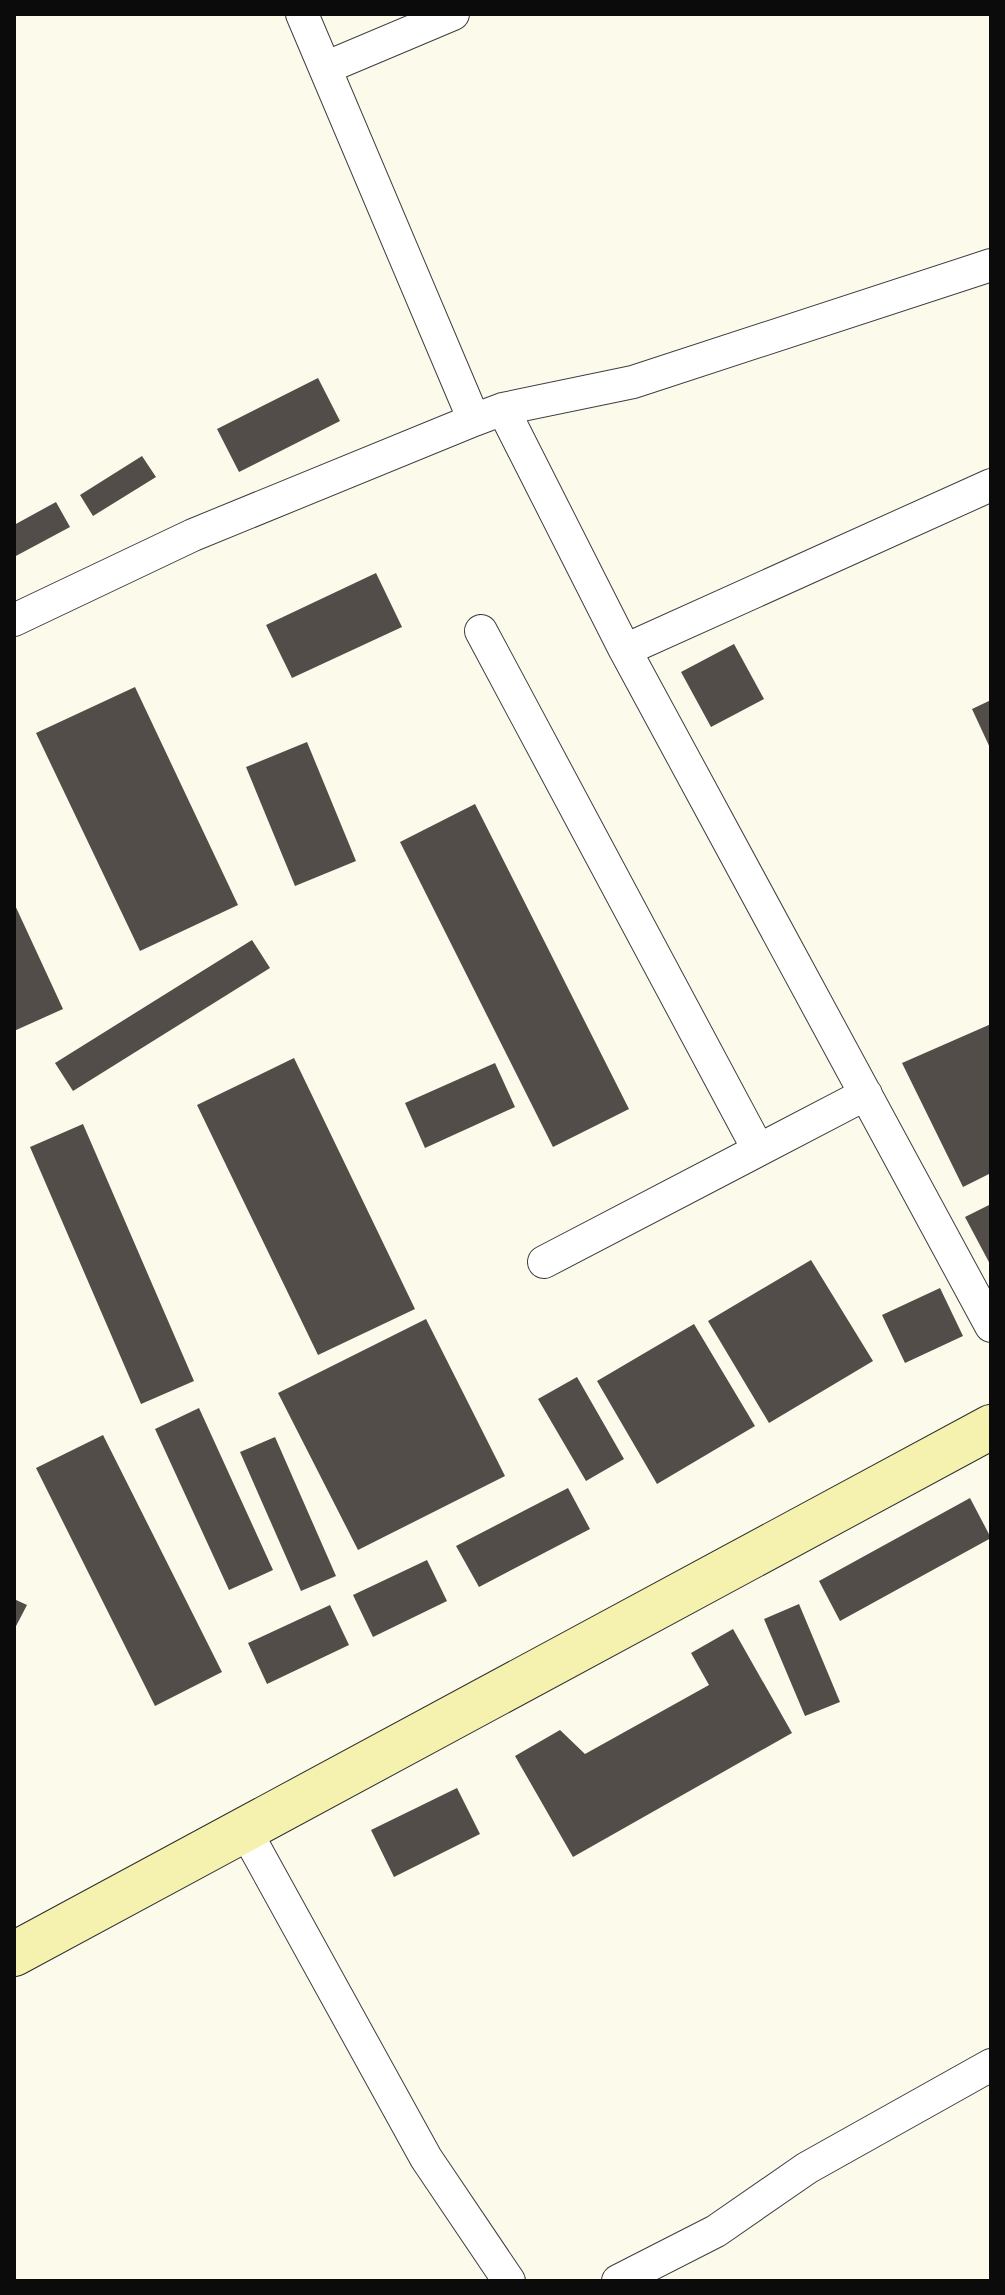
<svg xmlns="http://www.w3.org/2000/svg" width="1005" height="2295" font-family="'Crimson Pro',serif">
  <rect width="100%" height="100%" fill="#fcfaeb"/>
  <!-- building -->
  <path fill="#524d49" d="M318,378L340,421L239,472L217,429Z
    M142,456L156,477L93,516L80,495Z
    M56,502L70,527L14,557V525Z
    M376,573L402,627L292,678L266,625Z
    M734,644L764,699L711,727L681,672Z
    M135,687L238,905L140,951L36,733Z
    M991,700V750L972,709Z
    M307,742L356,861L295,886L246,767Z
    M475,804L629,1109L553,1147L400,842Z
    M14,903L63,1009L14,1031Z
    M252,940L270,968L73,1091L55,1063Z
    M991,1024V1173L963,1187L902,1063Z
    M294,1058L415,1309L318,1355L197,1105Z
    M495,1063L515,1107L425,1148L405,1103Z
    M83,1124L194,1381L141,1404L30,1147Z
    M991,1204V1266L965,1217Z
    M811,1260L873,1361L769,1423L708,1321Z
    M940,1288L963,1336L905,1363L882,1315Z
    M426,1319L505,1476L358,1550L278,1393Z
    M694,1324L755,1426L657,1484L597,1381Z
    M577,1377L624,1459L586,1481L538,1399Z
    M199,1408L273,1570L229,1590L155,1429Z
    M103,1435L222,1672L155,1706L36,1468Z
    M275,1437L336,1576L301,1591L240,1452Z
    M568,1488L590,1529L479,1587L456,1546Z
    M970,1498L991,1538L840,1621L819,1581Z
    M427,1560L447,1601L373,1637L353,1595Z
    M14,1599L27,1605L14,1630Z
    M799,1604L840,1702L805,1716L764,1619Z
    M330,1605L349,1645L267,1684L248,1643Z
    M733,1629L792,1733L573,1857L515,1756L560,1730L585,1754L709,1685L691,1653Z
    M457,1788L480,1834L394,1877L371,1830Z"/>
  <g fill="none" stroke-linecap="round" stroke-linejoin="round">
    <!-- street casing -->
    <g stroke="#3e3e3e" stroke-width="34">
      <path id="street" d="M302,14L474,420
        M325,68L453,14
        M503,409L625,650L991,1326
        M14,620L193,535L474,420L503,409L633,382L991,265
        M481,631L758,1149
        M625,650L991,485
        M544,1262L866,1094
        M245,1830L426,2158L509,2281
        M618,2281L716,2231L807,2168L991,2065"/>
    </g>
    <!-- secondary casing -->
    <g stroke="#2d2d2d" stroke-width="46">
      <path id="secondary" d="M14,1954L991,1427"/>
    </g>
    <!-- street -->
    <use href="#street" stroke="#fff" stroke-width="32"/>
    <!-- secondary -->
    <use href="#secondary" stroke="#f5f1ae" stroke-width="44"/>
  </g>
  <!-- border -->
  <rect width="1005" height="2295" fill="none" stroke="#0b0b0b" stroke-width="32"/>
</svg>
